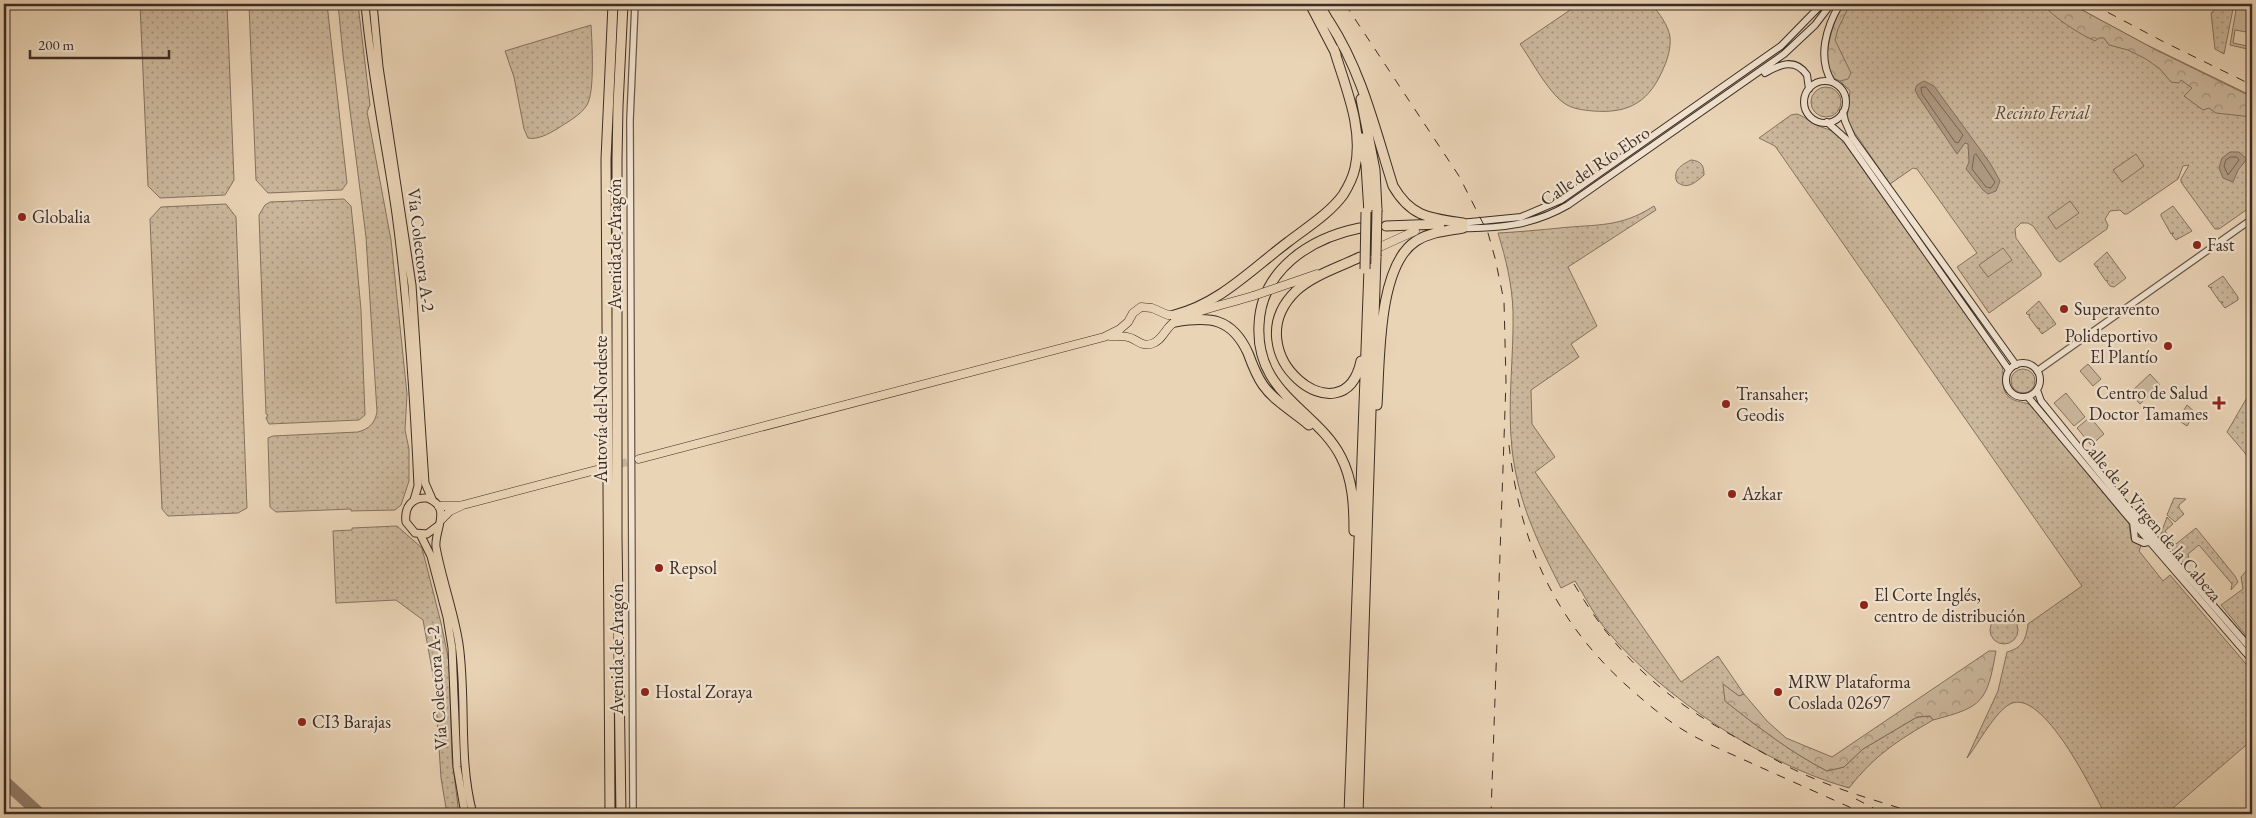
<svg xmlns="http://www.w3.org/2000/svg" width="2256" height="818" font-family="'EB Garamond',serif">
  <defs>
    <pattern id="green-dots" width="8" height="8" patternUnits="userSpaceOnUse" patternTransform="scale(1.25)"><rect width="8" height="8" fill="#ccb89d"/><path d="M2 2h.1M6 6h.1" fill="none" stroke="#a79680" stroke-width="1.8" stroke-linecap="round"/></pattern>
    <pattern id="forest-crowns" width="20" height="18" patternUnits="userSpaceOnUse" patternTransform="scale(1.25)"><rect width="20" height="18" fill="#ccb89d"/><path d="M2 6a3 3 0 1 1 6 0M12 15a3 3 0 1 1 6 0" fill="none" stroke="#a79680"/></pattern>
  </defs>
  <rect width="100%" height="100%" fill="#ead4b6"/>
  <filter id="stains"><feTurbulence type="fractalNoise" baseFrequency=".004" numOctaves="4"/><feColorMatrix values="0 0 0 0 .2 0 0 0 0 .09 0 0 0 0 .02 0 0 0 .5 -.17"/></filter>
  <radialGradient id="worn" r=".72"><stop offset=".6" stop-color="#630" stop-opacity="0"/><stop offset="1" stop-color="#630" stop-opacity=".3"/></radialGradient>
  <!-- green -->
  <path fill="url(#green-dots)" stroke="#847261" d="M140,4H227L234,180L225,195L160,198L148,186Z
    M249,4H327L347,183L342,190L268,193L256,180Z
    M338,4H358L370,105L367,112L369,122L391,240L407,394L405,430L409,449V481L401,505L395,510L351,511V509L276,512L270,507L268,438L273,436L358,432C369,429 375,423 377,412L366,237L343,55Z
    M1579,4H1652C1659,14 1668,24 1670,37C1671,47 1668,58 1664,67C1650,101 1630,114 1593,111C1583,110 1572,109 1564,103C1548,92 1532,61 1520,44Z
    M1843,4H2071L2145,44L2252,96V206L2219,229H2215L2181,182V179L2189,165L2183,166L2178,179L2127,214H2124L2120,210L2110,211L2105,219L2108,225L2107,229L2060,262L2057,260L2033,226L2028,223H2021L2015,229L2016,238L2041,273V276L1989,313L1957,267L1977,253L1917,169L1913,168L1890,184L1850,126L1847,119L1850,91L1829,70C1827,47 1836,26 1843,4Z
    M2222,4H2234L2224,54L2215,49L2211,13Z
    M591,25C592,42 595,92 587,105C580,116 567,122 557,129C548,134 538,140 528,138L524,129L514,77L505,51Z
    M1811 102a15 15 0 1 1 30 0a15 15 0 1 1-30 0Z
    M1797,114C1804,116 1808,121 1815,124C1825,130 1829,127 1840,137L2000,362C2007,374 1998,387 2009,397C2016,403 2025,401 2032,406L2129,524L2131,539L2141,546L2139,551L2163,581L2170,575L2252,671V740L2166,814H2105C2093,792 2043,687 2010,704C1995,712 1978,744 1967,758L1998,691L2007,652C2022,648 2026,640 2028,624L2082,586L1775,146L1759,138L1791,115Z
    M1691,160C1701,161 1704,165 1704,175C1695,183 1687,190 1677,182C1672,171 1681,165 1691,160Z
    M344,199L351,206L355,244L361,310L365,415L359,420L269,424L266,418L268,415L266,414L259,215L265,205L270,202Z
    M226,204L236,217L247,508L238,513L168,516L162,509L150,219L161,207Z
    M1654,206L1656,210L1568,267L1597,326L1571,344L1579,357L1531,390L1532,424L1555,457L1535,472L1681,682L1718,656L1744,694L1739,696L1724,685L1725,701C1758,727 1790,752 1827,771L1844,767L1863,749L1917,717L1930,716L1933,720C1897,741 1875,755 1849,788C1764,764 1665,699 1608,632C1595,617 1586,598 1575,581L1561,588C1537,541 1518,502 1512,449C1507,403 1514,357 1513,311C1512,284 1506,259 1498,233C1518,232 1539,230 1560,228C1597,224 1620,228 1654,206Z
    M2173,206L2192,231L2176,240L2172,235L2174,233L2171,234L2161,216V214Z
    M2107,252L2126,278L2114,287L2110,286L2107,282L2108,280L2106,281L2097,268L2098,266L2096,267L2094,264Z
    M2223,276L2238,297V300L2225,308L2221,303L2223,302H2220L2211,289L2212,287L2210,288L2208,286Z
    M2039,301L2056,324L2042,334L2039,330L2040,328L2038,329L2029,317L2030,314L2028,315L2026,313Z
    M2011 381a12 12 0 1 1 24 0a12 12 0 1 1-24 0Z
    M2252,389V466L2245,453L2227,432Z
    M2174,498L2186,499L2179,505V508L2184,514L2175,522L2167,515Z
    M2167,517L2173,524L2165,531L2176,544L2196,528L2235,576L2238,582L2231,590L2232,584L2199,545L2188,554L2189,559L2184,564L2160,536Z
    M397,526L422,548L441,623L449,662L452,758L459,814H447L441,778L435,686L423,620L396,600L336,603L333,531L352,530V528Z
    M2252,564V643L2221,605L2243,589L2241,577Z
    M1990 630a14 14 0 1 1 28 0a14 14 0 1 1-28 0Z"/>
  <!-- forest -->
  <path fill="url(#forest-crowns)" stroke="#847261" d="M1843,4H1850L1838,29L1835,40L1851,73L1848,79L1840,81C1814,73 1834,20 1843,4Z
    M2042,4H2071L2156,50L2252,97V117L2216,113L2209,108L2203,110L2184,96L2192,88L2181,80L2179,83L2171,82L2160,69L2146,59L2128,50L2109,45L2104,38H2099L2095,41C2074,31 2058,20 2042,4Z
    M1989,651H1996C1987,702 1983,707 1933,720L1930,716L1917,717L1863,749L1844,767L1827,771C1790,752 1758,727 1725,701L1723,684L1739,696L1744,694L1767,721L1786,738L1832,757Z"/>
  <!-- pitch -->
  <path fill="#ccb89d" stroke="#847261" d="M2237,4H2252V33L2235,30L2233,43L2252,47V50L2230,45Z
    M2136,154L2144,166L2122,182L2113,170Z
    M2070,201L2079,213L2056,229L2048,217Z
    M2003,248L2012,260L1988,277L1979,265Z
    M2088,364L2101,379L2093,386L2080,371Z
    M2150,374L2160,385L2140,404L2130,393Z
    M2066,393L2085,417L2074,426L2054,403Z
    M2187,405L2195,412L2187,426L2178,420Z
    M2090,417L2104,434L2091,445L2077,428Z"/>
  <!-- water -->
  <path fill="#af9b85" stroke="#816f5f" d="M1924,81L1934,86L1990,163L2000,181L1996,191L1988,194L1983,190L1966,169L1969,162L1968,144L1965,143L1957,154L1918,96L1915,90L1917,85Z
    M2230,152H2239L2247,159L2238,170L2233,182L2223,178L2219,168L2222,158Z"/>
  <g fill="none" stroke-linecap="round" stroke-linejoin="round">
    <!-- shore -->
    <path stroke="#766455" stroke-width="1" d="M1926,87L1963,135L1958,143L1955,142L1922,94L1921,88Z
      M1976,154L1995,182L1991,188L1986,187L1972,169L1974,156Z
      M2231,157H2237L2239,160L2228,175L2224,166L2226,160Z"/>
    <!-- taxiway -->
    <path stroke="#93806e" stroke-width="12" d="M4,781L40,814"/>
    <!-- trunk-tunnel -->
    <path stroke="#c7b399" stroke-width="8" stroke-dasharray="8 4" stroke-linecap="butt" d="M596,470L639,459"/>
    <!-- tertiary casing -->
    <g stroke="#685749" stroke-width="8">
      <path id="tertiary" d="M2037,371L2252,219
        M633,814L630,120L635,4"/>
    </g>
    <!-- secondary casing -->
    <g stroke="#3c2d25" stroke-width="8">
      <path id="secondary" d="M1765,73C1779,65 1795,57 1807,75L1809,89
        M1804 102a21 21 0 1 1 42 0a21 21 0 1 1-42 0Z
        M1832,82C1817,58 1826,27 1840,4
        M1843,112L1845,121L1852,137L2016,365
        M1827,122L1846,139L2009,370
        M1460,223L1521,217L1561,200L1781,46L1822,4
        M1459,228C1498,229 1534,225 1568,205L1784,54L1815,25L1831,4
        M2006 380a17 17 0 1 1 34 0a17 17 0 1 1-34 0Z
        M2037,390L2041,401L2129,509L2252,650
        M2028,397L2124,512L2252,660
        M2133,522L2135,539L2144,543L2152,541"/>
    </g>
    <!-- primary casing -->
    <g stroke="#3c2d25" stroke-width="9">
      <path id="primary" d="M365,4C371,74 386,144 396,214C408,304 414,395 418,486L414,500
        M373,4L379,67L412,285L425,483L432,499
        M439,525L427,534L415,533L406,522C404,507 412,497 427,498C453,507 434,530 436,547C442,580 454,611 459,644C467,700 458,758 473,814
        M420,534L431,556L447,617L452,648L457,767L465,814"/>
    </g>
    <!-- trunk casing -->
    <g stroke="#3c2d25" stroke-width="9">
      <path id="trunk" d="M1371,251L1415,231
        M1291,283L1317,274
        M1110,336C1117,336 1127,335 1133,339C1139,342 1143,346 1151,344C1163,341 1165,327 1176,321C1199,309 1227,304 1253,296
        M639,459L1104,337L1120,329L1128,322L1133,313L1141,307L1152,308L1168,315H1178
        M439,506H459
        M442,519L450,511L463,505L596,470"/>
    </g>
    <!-- motorway casing -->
    <g stroke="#3c2d25" stroke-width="11">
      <path id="motorway" d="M1310,4L1336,54
        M1319,4L1331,25
        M1329,21C1362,72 1375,129 1393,186C1411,217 1429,218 1463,223
        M1361,99L1375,170L1377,210
        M1362,138L1366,165L1369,213
        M1386,226L1440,224
        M1360,257C1340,267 1313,275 1296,291C1232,353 1344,442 1361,361
        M1174,315C1219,304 1252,269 1288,242C1306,228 1329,214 1343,195C1348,187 1353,177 1355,168C1364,128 1345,87 1334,49
        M1175,322C1210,316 1232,318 1248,353C1252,364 1256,375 1263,385C1274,401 1294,412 1309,425
        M1377,405C1380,363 1377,266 1416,241C1430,232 1446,231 1463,228
        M1354,531C1354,506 1353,480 1341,457C1325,425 1290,407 1271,376C1262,361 1258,343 1259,325C1261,270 1310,238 1360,228
        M610,814L606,159L613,4
        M621,814L617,537V160L618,106L623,4
        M1349,814L1369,268
        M1358,814L1376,256"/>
    </g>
    <!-- tertiary -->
    <use href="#tertiary" stroke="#f1e3d0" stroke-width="5.5"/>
    <!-- secondary -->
    <use href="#secondary" stroke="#f1e3d0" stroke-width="6"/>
    <!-- primary -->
    <use href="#primary" stroke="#ead4b6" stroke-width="7"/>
    <!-- trunk -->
    <use href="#trunk" stroke="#ead4b6" stroke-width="8"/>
    <!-- motorway -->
    <use href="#motorway" stroke="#ead4b6" stroke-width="9"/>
    <!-- rail -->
    <path stroke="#3c2d25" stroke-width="1" stroke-dasharray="9 9" stroke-linecap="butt" d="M1345,4L1459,176L1488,233L1495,258L1504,301L1506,381L1491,814
      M2092,4L2164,42L2252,85
      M1509,445C1520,543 1553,618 1626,685C1643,700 1660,715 1680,728C1702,742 1727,752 1751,763C1789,780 1827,797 1865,814
      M1574,584C1619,660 1667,700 1744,742C1767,755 1790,769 1815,779C1848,793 1884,803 1919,814
      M1856,799L1877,810"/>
    <!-- trunk-bridge casing -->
    <g stroke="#3c2d25" stroke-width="9" stroke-linecap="butt">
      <path id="trunk-bridge" d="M1253,296L1291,283"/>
    </g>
    <!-- motorway-bridge casing -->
    <g stroke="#3c2d25" stroke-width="11" stroke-linecap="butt">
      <path id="motorway-bridge" d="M1376,256L1377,210
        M1365,269L1366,212"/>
    </g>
    <!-- trunk-bridge -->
    <use href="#trunk-bridge" stroke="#ead4b6" stroke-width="8"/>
    <!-- motorway-bridge -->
    <use href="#motorway-bridge" stroke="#ead4b6" stroke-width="9"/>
  </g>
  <!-- markers -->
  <g fill="#8f2418" stroke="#f1e3d0" stroke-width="2">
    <circle cx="22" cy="217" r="5"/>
    <circle cx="2197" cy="245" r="5"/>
    <circle cx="2064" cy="309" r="5"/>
    <circle cx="2168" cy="346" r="5"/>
    <path d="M2216.5 395.5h5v5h5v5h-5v5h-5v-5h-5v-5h5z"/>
    <circle cx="1726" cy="404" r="5"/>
    <circle cx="1732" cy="494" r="5"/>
    <circle cx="659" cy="568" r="5"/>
    <circle cx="1864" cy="605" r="5"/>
    <circle cx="645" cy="692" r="5"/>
    <circle cx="1778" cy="692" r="5"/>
    <circle cx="302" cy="722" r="5"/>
  </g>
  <g text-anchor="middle" stroke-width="4.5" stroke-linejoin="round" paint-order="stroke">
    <!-- park labels -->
    <g font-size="18" font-style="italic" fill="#59493d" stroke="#f1e3d0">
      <text x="2042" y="119">Recinto Ferial</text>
    </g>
    <!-- street labels -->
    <g font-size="18" fill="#3c2d25" stroke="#f1e3d0">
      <text transform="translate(1595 166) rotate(-34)" y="6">Calle del Río Ebro</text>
      <text transform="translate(615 244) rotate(-90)" y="6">Avenida de Aragón</text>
      <text transform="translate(421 250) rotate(83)" y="6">Vía Colectora A-2</text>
      <text transform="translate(601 409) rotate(-90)" y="6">Autovía del Nordeste</text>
      <text transform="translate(2151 519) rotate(50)" y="6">Calle de la Virgen de la Cabeza</text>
      <text transform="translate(617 649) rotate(-90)" y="6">Avenida de Aragón</text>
      <text transform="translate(437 688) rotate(-94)" y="6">Vía Colectora A-2</text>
    </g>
    <!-- poi labels -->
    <g font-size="18" fill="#3c2d25" stroke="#f1e3d0" text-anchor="start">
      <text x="32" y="223">Globalia</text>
      <text x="2207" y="251">Fast</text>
      <text x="2074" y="315">Superavento</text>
      <text x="2158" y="342" text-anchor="end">Polideportivo<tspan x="2158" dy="21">El Plantío</tspan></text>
      <text x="2208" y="399" text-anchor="end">Centro de Salud<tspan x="2208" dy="21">Doctor Tamames</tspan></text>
      <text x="1736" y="400">Transaher;<tspan x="1736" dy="21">Geodis</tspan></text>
      <text x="1742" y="500">Azkar</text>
      <text x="669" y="574">Repsol</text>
      <text x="1874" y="601">El Corte Inglés,<tspan x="1874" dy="21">centro de distribución</tspan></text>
      <text x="1788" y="688">MRW Plataforma<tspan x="1788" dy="21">Coslada 02697</tspan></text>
      <text x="655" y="698">Hostal Zoraya</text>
      <text x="312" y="728">CI3 Barajas</text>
    </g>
  </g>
  <!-- margin -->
  <rect width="2256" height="818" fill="none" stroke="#ead4b6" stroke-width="20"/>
  <rect x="5" y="5" width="2246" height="808" fill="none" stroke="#3c2d25" stroke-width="2.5"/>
  <rect x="10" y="10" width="2236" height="798" fill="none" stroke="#3c2d25"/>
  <!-- scale -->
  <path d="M30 50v8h139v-8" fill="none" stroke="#3c2d25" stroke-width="2.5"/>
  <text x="38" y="50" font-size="15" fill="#3c2d25" stroke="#f1e3d0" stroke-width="4" paint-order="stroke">200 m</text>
  <rect width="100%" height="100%" filter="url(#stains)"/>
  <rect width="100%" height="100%" fill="url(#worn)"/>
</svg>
